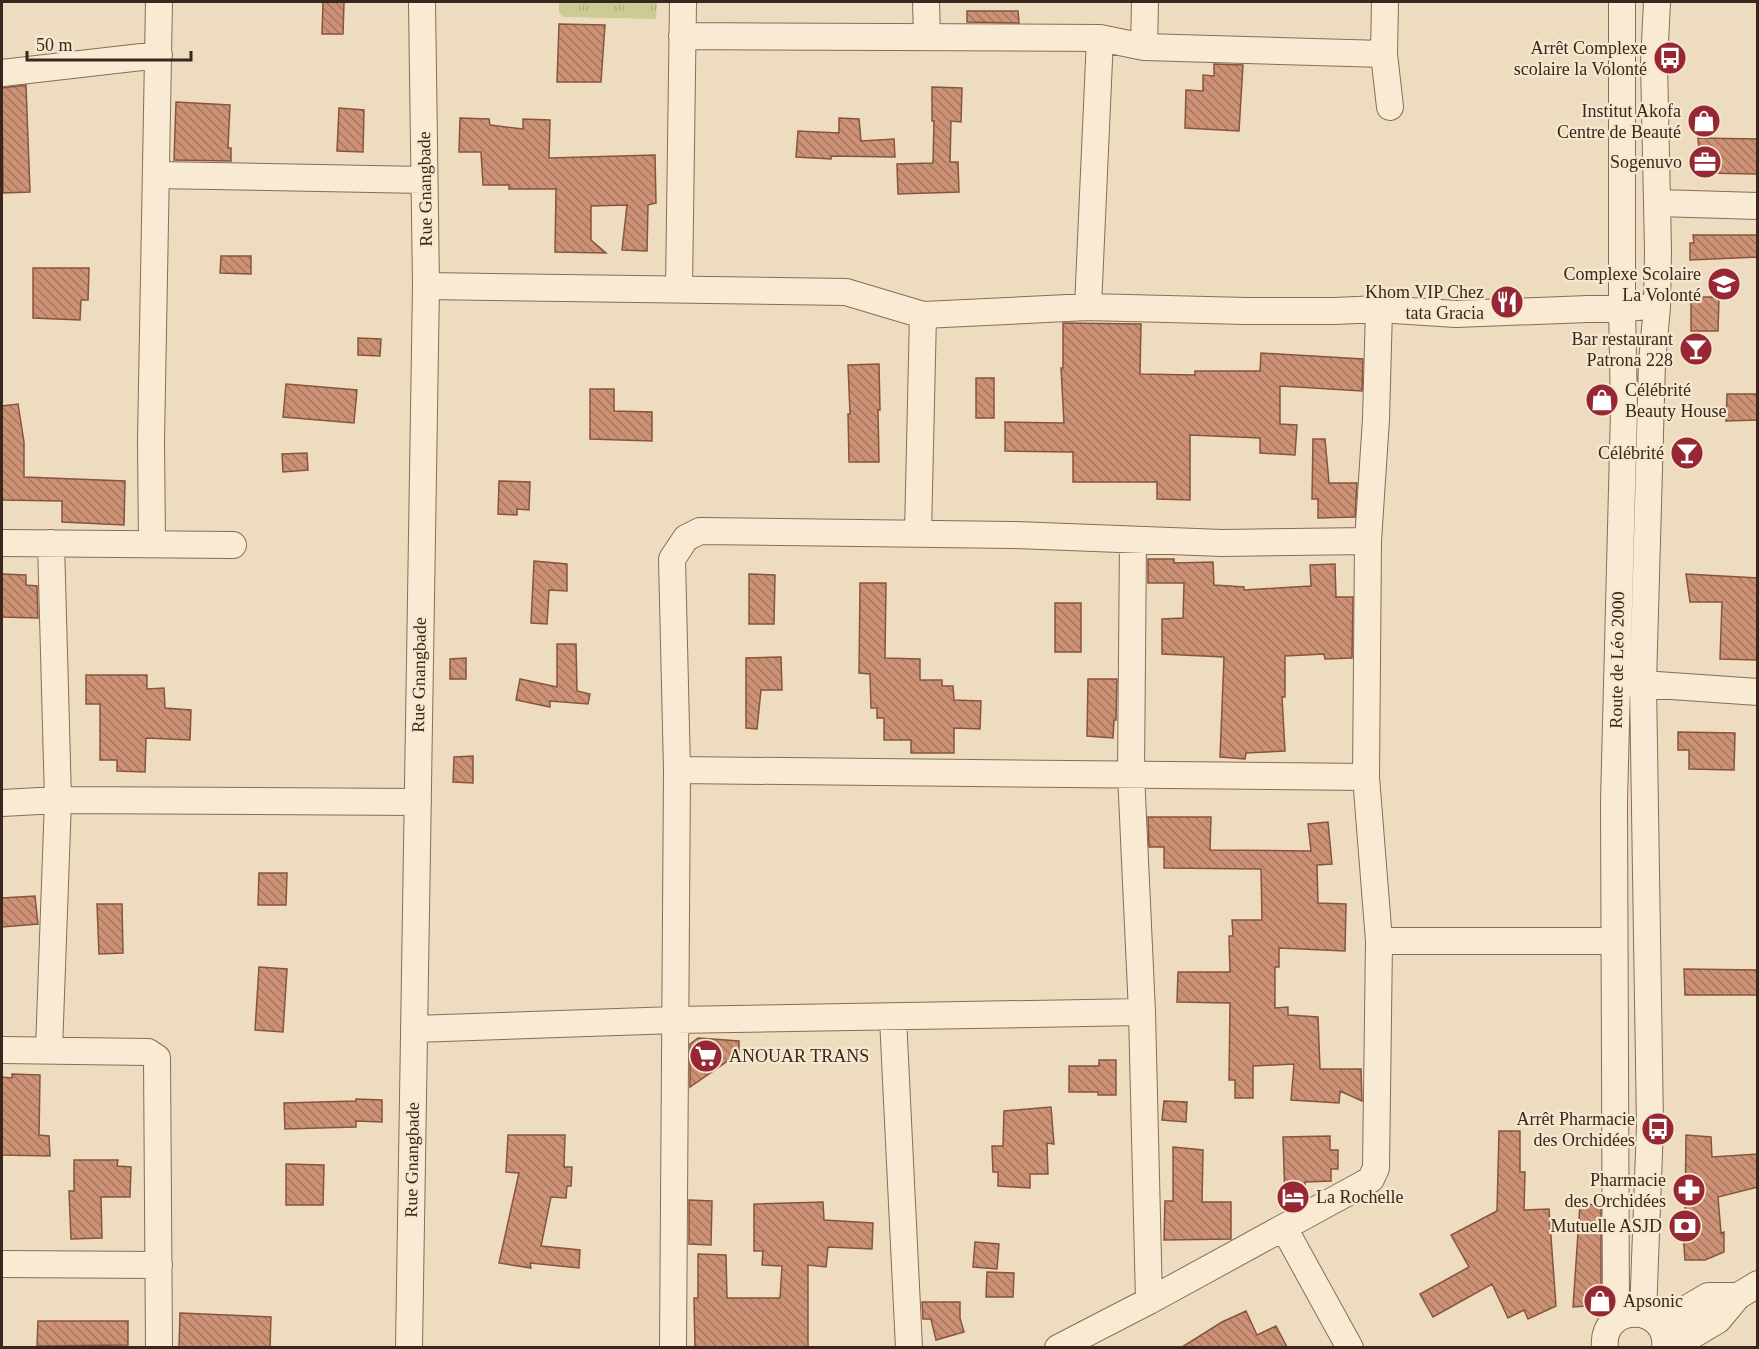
<svg xmlns="http://www.w3.org/2000/svg" width="1759" height="1349" font-family="'Times New Roman',serif">
  <defs>
    <pattern id="park-tufts" width="24" height="20" patternUnits="userSpaceOnUse" patternTransform="scale(1.5)"><rect width="24" height="20" fill="#cbcc94"/><path d="M3 7l-1-3M5 7V3M7 7l1-3M15 17l-1-3M17 17v-4M19 17l1-3" fill="none" stroke="#afaf7f"/></pattern>
    <pattern id="building-back-hatch" width="6" height="6" patternUnits="userSpaceOnUse" patternTransform="scale(1.5)"><rect width="6" height="6" fill="#cd9275"/><path d="M-1 5l2 2M0 0l6 6M5-1l2 2" fill="none" stroke="#a7775f"/></pattern>
  </defs>
  <rect width="100%" height="100%" fill="#eedcc0"/>
  <!-- park -->
  <path fill="url(#park-tufts)" d="M559,2H657L656,19L563,17L559,12Z"/>
  <!-- building -->
  <path fill="url(#building-back-hatch)" stroke="#87543d" stroke-width="1.5" d="M323,2H344L343,34H322Z
    M967,11H1018L1019,23L967,22Z
    M559,24L605,25L601,82H557Z
    M1214,64L1243,65L1239,131L1185,128L1186,90L1203,91V75L1214,76Z
    M26,85L30,192L3,193L2,88Z
    M932,87L962,88L961,122L951,121L950,162H958L959,192L898,194L897,164L933,163L934,121H932Z
    M176,102L230,105L228,148H231V161L174,160Z
    M339,108L364,110L363,152L337,151Z
    M460,118L489,119L490,125L523,129V119L550,120L549,158L655,155L656,203L648,205L647,251L622,250L627,205L591,206V240L606,253L555,252L556,189H509V185H483L481,152H459Z
    M839,118L859,119L861,141L894,139L895,157L831,156V159L796,157L798,131L839,133Z
    M1698,138L1758,139V174L1701,173Z
    M1693,235H1758V257L1690,260V243H1694Z
    M221,256H251V274L220,273Z
    M33,268H89L88,300H81L80,320L33,318Z
    M1691,297H1719L1718,331H1691Z
    M1063,323L1141,324L1140,374L1195,375V371H1260L1261,353L1363,359L1362,391L1280,386V424L1297,425L1295,455L1260,453V438L1190,435V500L1157,499V482H1073V452L1005,451V422L1064,423L1061,368H1063Z
    M358,338L381,339L380,356L358,355Z
    M879,364L880,410H878L879,462H849L848,414H850L848,365Z
    M976,378H994V418H976Z
    M286,384L357,390L354,423L283,417Z
    M590,389H614V411L652,412V441L590,439Z
    M1727,394H1758V420L1726,421Z
    M18,404L24,442V477L125,481L124,525L62,522V501L2,500V406Z
    M1313,439H1325L1329,483H1357L1355,517L1318,518V499H1312Z
    M307,453L308,470L283,472L282,454Z
    M499,481L530,482L529,510L517,509V515L498,514Z
    M1148,559H1174V563L1213,562L1214,585L1244,587V590L1311,586L1310,565L1335,564L1336,597H1353L1352,658L1325,659L1324,654L1285,656V697H1282L1285,751L1246,753L1245,759L1220,757L1224,657L1162,654V619L1183,618L1184,583H1148Z
    M534,561L567,564V591L549,590L547,624L531,623Z
    M2,574L26,575V585L37,586L38,618L2,617Z
    M749,574L775,575L774,624H749Z
    M1686,574L1758,578V660L1720,659L1722,602H1690Z
    M860,583H886L885,658L920,659V680H942V686H953L954,700L981,701L980,729L954,728V753H911V740H884V718H877V708H871L870,674L859,673Z
    M1055,603H1081V652H1055Z
    M557,644H576L577,691L590,694L588,704L550,701V707L516,700L520,679L557,687Z
    M781,657L782,690H761L757,729L746,728V658Z
    M466,658V679H450V659Z
    M86,675H147V689L164,688L165,708L191,710L190,740L146,738L145,772L117,771V760H100V704H86Z
    M1088,679H1117L1116,720H1114L1113,738L1087,736Z
    M1678,732L1735,733L1734,770L1689,769V750H1678Z
    M473,756V783L453,782L454,757Z
    M1148,817H1211L1210,850L1311,851L1308,824L1328,822L1332,864L1317,865L1318,903L1346,904L1345,951L1279,948V967H1275V1008L1288,1007V1015L1318,1017L1320,1069H1361L1362,1101L1340,1091L1339,1103L1291,1100L1294,1064L1253,1066V1098H1235V1080H1229L1230,1003L1177,1002L1178,972H1230L1229,936H1233L1232,920H1262L1261,869L1164,868V847H1149Z
    M259,873H287L286,905H258Z
    M35,896L38,924L2,927V898Z
    M97,904H122L123,953L99,954Z
    M259,967L287,969L283,1032L255,1030Z
    M1684,969L1758,970V995H1685Z
    M698,1038L739,1041V1053L690,1087V1044Z
    M1099,1060H1116V1095H1098V1092H1069V1066H1099Z
    M12,1074L40,1075L39,1135L49,1136L50,1156L2,1155V1077L12,1078Z
    M356,1099L382,1100V1122L356,1121V1127L285,1129L284,1103L356,1101Z
    M1164,1101L1187,1102L1186,1122L1162,1120Z
    M1051,1107L1054,1144L1047,1143L1048,1174H1030V1188L998,1186V1172H993L992,1146H1003L1004,1111Z
    M1499,1131H1520V1172H1525L1524,1210L1549,1209L1556,1306L1528,1319L1524,1310L1508,1318L1492,1284L1433,1317L1420,1294L1469,1267L1451,1235L1497,1211Z
    M508,1135H565L564,1167H572L571,1186H567L566,1198L551,1197L541,1246L580,1250L579,1268L530,1263L531,1268L499,1263L519,1173L506,1172Z
    M1686,1135L1711,1137L1712,1157L1758,1154V1187L1718,1197L1721,1233L1724,1232V1252L1705,1260H1685L1682,1220H1685Z
    M1330,1136V1150H1338V1169H1331V1181L1305,1182L1306,1198L1285,1199L1283,1137Z
    M1173,1147L1203,1150L1202,1202H1231V1239L1164,1240L1165,1201H1173Z
    M74,1160H118L117,1166L131,1167L130,1197H101L102,1238L71,1239L69,1191H74Z
    M286,1164L324,1165L323,1205H286Z
    M689,1200L712,1201L711,1245L689,1244Z
    M823,1202L824,1220L873,1223L872,1249L828,1247L826,1267L808,1265V1347H695L694,1298H698V1254L726,1255L727,1298H780L782,1266L762,1265L763,1251H754V1204Z
    M1580,1204L1601,1205V1305L1573,1307Z
    M975,1242L999,1244L997,1269L973,1267Z
    M987,1272L1014,1273L1013,1297H986Z
    M922,1302H960V1318L964,1332L936,1340L931,1319H923Z
    M1246,1311L1257,1335L1276,1326L1287,1347H1182L1222,1322Z
    M180,1313L271,1317L270,1347H179Z
    M38,1321H128V1345L37,1346Z"/>
  <g fill="none" stroke-linecap="round" stroke-linejoin="round">
    <!-- minor casing -->
    <g stroke="#876d58" stroke-width="28">
      <path id="minor" d="M926,2L927,37
        M1385,2L1384,54L1390,107
        M682,36L1100,38L1144,47L1384,54
        M1144,47L1145,2
        M2,73L159,55
        M156,175L424,180
        M1658,203L1758,206
        M426,286L846,292L923,315L1088,307L1246,311H1335L1379,309L1456,314L1639,307
        M679,289L683,2
        M1088,307L1100,38
        M918,533L923,315
        M1133,540L1131,774L1142,1012L1149,1301
        M2,543L233,545
        M152,544L151,441L159,2
        M1628,683L1758,692
        M677,770L1366,777
        M2,803L58,800L418,802
        M1379,941H1614
        M893,1018L909,1348
        M414,1029L675,1020L1142,1012
        M2,1050L148,1052L157,1058L159,1348
        M49,1050L58,800L51,543
        M1284,1228L1350,1348
        M2,1264L159,1265
        M1643,1314L1650,1125L1643,683L1652,362L1657,307L1658,250L1654,63L1657,2
        M1616,1319L1614,802L1624,411L1622,307V2
        M1659,1325L1708,1296H1738
        M409,1348L426,286L422,2
        M673,1348L677,770L672,559L686,538L700,531L1014,535L1222,543L1368,541
        M1058,1348L1149,1301L1365,1183L1371,1179L1376,1168L1379,941L1366,777L1368,541L1376,419L1379,309
        M1605,1348C1600,1302 1670,1303 1665,1348
        M1671,1348L1718,1320L1738,1296L1758,1284"/>
    </g>
    <!-- minor -->
    <use href="#minor" stroke="#f9ead3" stroke-width="26"/>
  </g>
  <!-- icons -->
  <defs>
    <g id="bus-disc" transform="scale(1.725)"><circle r="9.5" fill="#972732" stroke="#f6e7cf"/><path d="M-5-6H5V4H4V6H2V4H-2V6H-4V4H-5ZM-3.5-4V0h7V-4ZM-3.5 1.2v1.5H-2V1.2ZM2 1.2v1.5H3.5V1.2Z" fill="#fff"/></g>
    <g id="shop-disc" transform="scale(1.725)"><circle r="9.5" fill="#972732" stroke="#f6e7cf"/><path d="M-5-2.5h2.3a2.7 3.5 0 0 1 5.4 0H5L5.5 6h-11ZM-1.5-2.5h3a1.5 2.3 0 0 0-3 0Z" fill="#fff"/></g>
    <g id="office-disc" transform="scale(1.725)"><circle r="9.5" fill="#972732" stroke="#f6e7cf"/><path d="M-6-3h4V-5.5h4V-3h4V5H-6ZM-1-4.5V-3h2v-1.5ZM-6 0V1H6V0Z" fill="#fff"/></g>
    <g id="school-disc" transform="scale(1.725)"><circle r="9.5" fill="#972732" stroke="#f6e7cf"/><path d="M0-5L7-2L0 1L-7-2ZM-4 1L0 2.5L4 1V4Q0 6-4 4Z" fill="#fff"/></g>
    <g id="restaurant-disc" transform="scale(1.725)"><circle r="9.5" fill="#972732" stroke="#f6e7cf"/><path d="M-5-6h1v4h1v-4h1v4h1v-4h1v5L-1.5 .5V6h-2V.5L-5-1ZM5-6V6H3V1.5H1.5Q1.5-4 5-6Z" fill="#fff"/></g>
    <g id="bar-disc" transform="scale(1.725)"><circle r="9.5" fill="#972732" stroke="#f6e7cf"/><path d="M-6-5H6L.8 .8V4.5H3.5V6h-7V4.5H-.8V.8Z" fill="#fff"/></g>
    <g id="supermarket-disc" transform="scale(1.725)"><circle r="9.5" fill="#972732" stroke="#f6e7cf"/><path d="M-6-5.5h2.5l.6 2H6L4.5 2H-2.5L-4.4-4H-6ZM-1.5 3.2a1.3 1.3 0 1 0 .1 0ZM3 3.2a1.3 1.3 0 1 0 .1 0Z" fill="#fff"/></g>
    <g id="pharmacy-disc" transform="scale(1.725)"><circle r="9.5" fill="#972732" stroke="#f6e7cf"/><path d="M-2-6h4v4h4v4h-4v4h-4v-4h-4v-4h4Z" fill="#fff"/></g>
    <g id="hotel-disc" transform="scale(1.725)"><circle r="9.5" fill="#972732" stroke="#f6e7cf"/><path d="M-6-4.5h1.5V1H6V5H4.5V3h-9V5H-6ZM-4 0a1.8 1.8 0 1 1 3.6 0ZM.5 0V-2.5h3Q6-2.5 6 0Z" fill="#fff"/></g>
    <g id="bank-disc" transform="scale(1.725)"><circle r="9.5" fill="#972732" stroke="#f6e7cf"/><path d="M-6-4H6V4H-6ZM0-2.3a2.3 2.3 0 1 0 0 4.6a2.3 2.3 0 1 0 0-4.6Z" fill="#fff"/></g>
  </defs>
  <g fill-rule="evenodd">
    <use href="#bus-disc" x="1670" y="58"/>
    <use href="#shop-disc" x="1704" y="121"/>
    <use href="#office-disc" x="1705" y="162"/>
    <use href="#school-disc" x="1724" y="284"/>
    <use href="#restaurant-disc" x="1507" y="302"/>
    <use href="#bar-disc" x="1696" y="349"/>
    <use href="#shop-disc" x="1602" y="400"/>
    <use href="#bar-disc" x="1687" y="453"/>
    <use href="#supermarket-disc" x="706" y="1056"/>
    <use href="#bus-disc" x="1658" y="1129"/>
    <use href="#pharmacy-disc" x="1689" y="1190"/>
    <use href="#hotel-disc" x="1293" y="1197"/>
    <use href="#bank-disc" x="1685" y="1226"/>
    <use href="#shop-disc" x="1600" y="1301"/>
  </g>
  <g text-anchor="middle" stroke-width="4.5" stroke-linejoin="round" paint-order="stroke">
    <!-- poi labels -->
    <g font-size="18" fill="#37271c" stroke="#f6e7cf" text-anchor="end">
      <text x="1647" y="54">Arrêt Complexe<tspan x="1647" dy="21">scolaire la Volonté</tspan></text>
      <text x="1681" y="117">Institut Akofa<tspan x="1681" dy="21">Centre de Beauté</tspan></text>
      <text x="1682" y="168">Sogenuvo</text>
      <text x="1701" y="280">Complexe Scolaire<tspan x="1701" dy="21">La Volonté</tspan></text>
      <text x="1484" y="298">Khom VIP Chez<tspan x="1484" dy="21">tata Gracia</tspan></text>
      <text x="1673" y="345">Bar restaurant<tspan x="1673" dy="21">Patrona 228</tspan></text>
      <text x="1625" y="396" text-anchor="start">Célébrité<tspan x="1625" dy="21">Beauty House</tspan></text>
      <text x="1664" y="459">Célébrité</text>
      <text x="729" y="1062" text-anchor="start">ANOUAR TRANS</text>
      <text x="1635" y="1125">Arrêt Pharmacie<tspan x="1635" dy="21">des Orchidées</tspan></text>
      <text x="1666" y="1186">Pharmacie<tspan x="1666" dy="21">des Orchidées</tspan></text>
      <text x="1316" y="1203" text-anchor="start">La Rochelle</text>
      <text x="1662" y="1232">Mutuelle ASJD</text>
      <text x="1623" y="1307" text-anchor="start">Apsonic</text>
    </g>
    <!-- street labels -->
    <g font-size="18" fill="#37271c" stroke="#f6e7cf">
      <text transform="translate(425 189) rotate(-91)" y="6">Rue Gnangbade</text>
      <text transform="translate(1617 660) rotate(-89)" y="6">Route de Léo 2000</text>
      <text transform="translate(419 675) rotate(-89)" y="6">Rue Gnangbade</text>
      <text transform="translate(412 1160) rotate(-89)" y="6">Rue Gnangbade</text>
    </g>
  </g>
  <!-- border -->
  <rect width="1759" height="1349" fill="none" stroke="#37271c" stroke-width="6"/>
  <!-- scale -->
  <path d="M27 51v9h164v-9" fill="none" stroke="#37271c" stroke-width="3"/>
  <text x="36" y="51" font-size="18" fill="#37271c" stroke="#f6e7cf" stroke-width="4.5" paint-order="stroke">50 m</text>
</svg>
